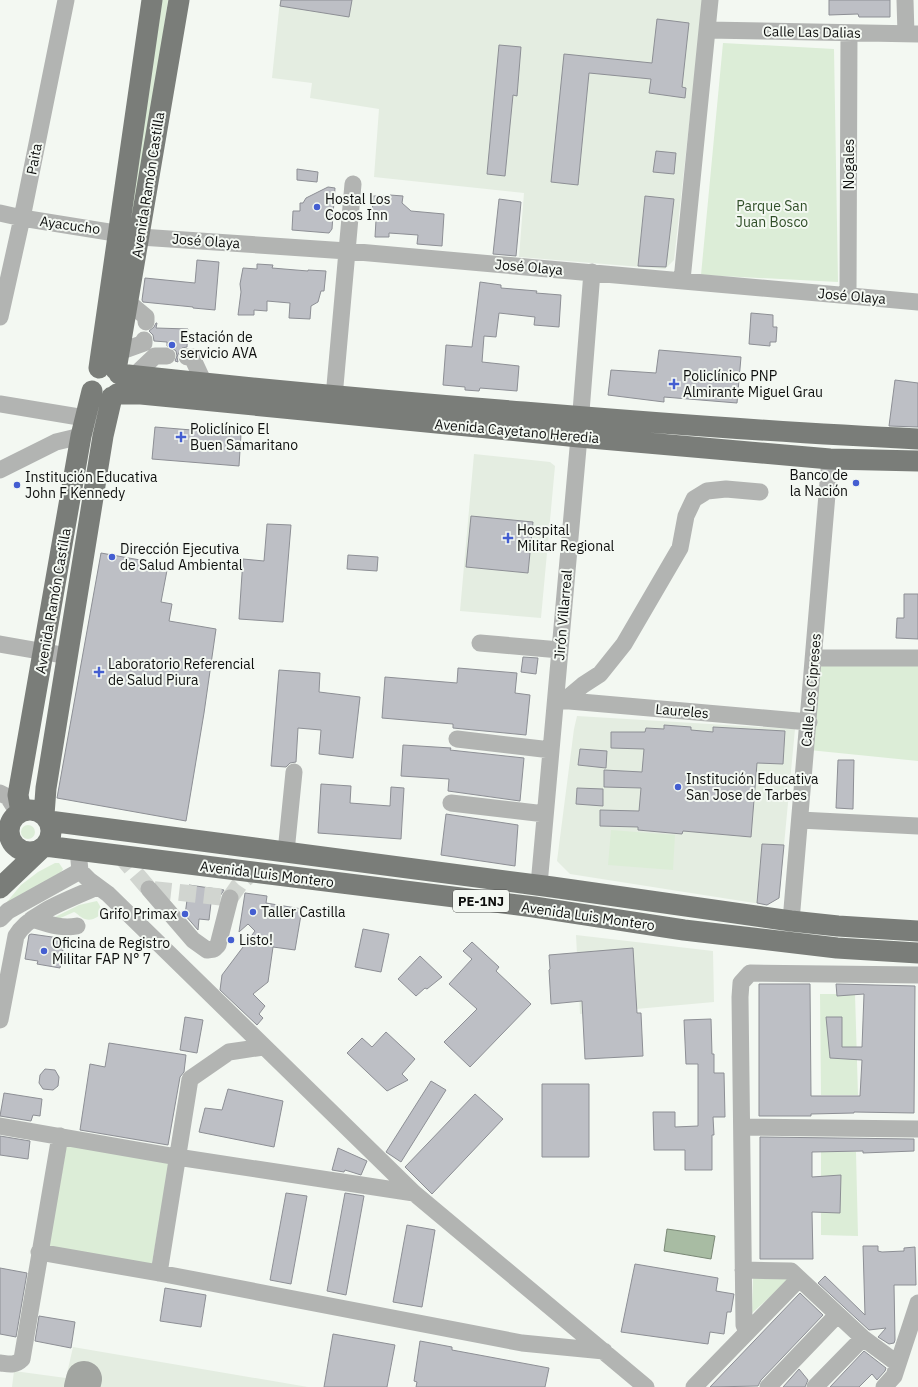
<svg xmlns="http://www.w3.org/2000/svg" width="918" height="1387" font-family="'IBM Plex Sans',sans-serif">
  <rect width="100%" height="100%" fill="#f3f8f2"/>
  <!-- built -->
  <path fill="#e4ede1" d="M280,0H703L674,260L665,269L519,257L524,193L374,177L379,109L310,98L312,83L272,78Z
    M474,454L550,462L555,466L541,618L460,611Z
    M577,716L795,729L779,898L767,905L570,874L557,861L574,729Z
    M576,935L713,951L714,1002L580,1014Z
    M73,1347L308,1387H12L14,1371L66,1378Z"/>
  <!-- green -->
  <path fill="#dcedd7" d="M161,0H168L137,217L131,216Z
    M723,43L834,49L838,282L701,275Z
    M918,663V761L809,750L817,664Z
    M21 832a7 7 0 1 1 14 0a7 7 0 1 1-14 0Z
    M611,830L675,835L673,870L608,865Z
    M55,863H59L63,869L61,872L1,909L21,885L38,872Z
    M97,901L103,911C100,916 92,922 85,919C81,918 78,914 74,912L56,920L55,917L79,905Z
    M820,994H855L858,1095H821Z
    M67,1144L170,1162L151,1268L48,1250Z
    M821,1152H856L858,1236L821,1235Z
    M786,1276L789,1280L752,1313L753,1277Z"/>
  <!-- water -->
  <path fill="#a8bca3" stroke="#7a8876" d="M667,1229L715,1236L711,1259L664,1251Z"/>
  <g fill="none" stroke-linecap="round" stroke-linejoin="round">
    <!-- taxiway -->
    <path stroke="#a2a5a1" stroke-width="36" d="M82,1387L84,1379"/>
  </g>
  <!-- building -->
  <path fill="#bdbfc5" stroke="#8d8f95" d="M281,0H352L349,17L280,6Z
    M829,0H890V17H859L858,14L829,15Z
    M657,19L689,23L682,87L686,88L685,98L649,93L651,79L589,73L578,185L551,182L564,54L652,63Z
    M499,45L521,47L517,96L513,95L505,176L487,174Z
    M656,151L676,153L674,174L653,172Z
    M297,169L318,172L317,182L297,180Z
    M328,187L335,188L332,229L329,233L292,230L293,211H300V203H303L306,198Z
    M390,195L403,196L402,203L411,211L444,214L442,246L417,244L418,235L389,233V237H375L376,220H372L373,196H390Z
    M645,196L674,199L666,267L638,266Z
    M499,199L521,202L516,256L493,254Z
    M197,260L219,262L215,310L193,308V307L143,302L142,300L145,278L195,283Z
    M257,264L273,265L272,268L308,271V270L326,271L324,291H321L318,302L311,306L310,319L289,318L290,303L267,301V311L254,310V315H238L241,292L240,284L243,268L257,269Z
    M480,282L501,285V288L537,291L536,293L561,295L559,327L534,325L535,317L499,313L496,337L484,336L482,362L519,366L517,391L480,388L479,391L465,390V387L443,385L446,345L472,347Z
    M751,313L773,315V327H777L776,342H770V346L749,344Z
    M156,323H157L156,328L188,329L187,347L182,348L179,352L177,357L178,362L175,361L177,356L176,351L172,348L167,346V342L154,341L153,335L149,331L154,327Z
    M659,350L741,357L737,403L664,397V402L608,395L611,370L656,373Z
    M895,380L918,383V427L889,426Z
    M155,427L241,434L239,466L152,459Z
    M471,516L533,522L528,573L466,567Z
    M267,524L291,525L283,622L239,619L243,559L264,561Z
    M101,553L168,565L161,602L172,604L169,621L216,629L204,713L186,821L57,798Z
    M348,555L378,557L377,571L347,569Z
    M904,594H918V639L896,638L897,618H904Z
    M523,657L538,658L536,674L521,672Z
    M458,668L517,673L515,693L530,695L526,735L453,728V724L382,718L385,677L457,683Z
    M279,670L320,673L319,692L360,697L353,758L319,754L321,730L298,728L296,762L290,763L286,767L271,766Z
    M664,725L691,727V730L713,732V727L785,731L783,764L757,763L751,837L683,831L682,834L638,830V827L600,826V810L639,811L641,788L604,787V770L642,772L644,749L611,748V732H645L646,728L664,729Z
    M403,745L451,748L450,750L524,758L520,801L448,791L449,779L401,776Z
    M580,749L607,751L606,768L578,765Z
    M838,760H854L853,809L836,808Z
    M321,784L351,786L350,803L390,806L391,787L404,788L401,839L318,833Z
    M577,788L603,789V806L576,804Z
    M446,814L518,825L515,866L441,855Z
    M762,844L784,845L779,898L767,905L757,903Z
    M189,885L224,890L220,896L218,904L211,903L209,920L199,919L198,930L185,915Z
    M245,893L267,896L266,903L302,909L295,950L273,947L268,982L253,994L265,1006L259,1014L263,1018L257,1025L220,990L222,975L255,931L248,924L239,932Z
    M363,929L389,934L381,972L355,967Z
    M31,934L59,938L58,942L64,943L60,968L37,964L38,961L25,959L29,935Z
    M472,942L499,967L496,971L531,1004L470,1067L444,1042L477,1009L449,984L472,959L463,951Z
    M633,948L637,1013H641L643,1056L585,1059L582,1001L551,1004L549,970L550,969L549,955Z
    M420,956L442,977L427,989L425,988L416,996L398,979Z
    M759,984H810L811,1096H860L862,1060L830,1058L826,1017H842V1047H862L864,994L837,996L836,984L915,986L914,1113L854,1112V1113L811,1114V1116H759Z
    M185,1017L203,1020L197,1053L180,1050Z
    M711,1019L712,1054H714V1073H724L725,1117H713L714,1135H712V1170H685V1150H654L653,1112H675V1127L698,1126V1064H686L684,1020Z
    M386,1032L415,1059L402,1074L408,1080L387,1091L347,1053L362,1038L372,1047Z
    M109,1043L186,1055L184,1072L180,1077L168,1145L80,1130L90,1064L105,1067Z
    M45,1069L55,1070L59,1077L58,1086L53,1090L43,1089L39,1083L40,1075Z
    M431,1081L446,1090L401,1162L386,1152Z
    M542,1084H589V1157H542Z
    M228,1089L283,1101L274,1147L199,1132L205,1108L222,1110Z
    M4,1093L42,1099L40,1116L33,1115L31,1121L0,1116Z
    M475,1094L503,1119L432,1194L405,1167Z
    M0,1136L30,1141L28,1159L0,1155Z
    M760,1137L914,1139V1151L863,1153V1151L812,1152V1177L841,1175L840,1213L812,1212L813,1259H760Z
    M338,1148L367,1161L361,1175L345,1170L344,1172L332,1170Z
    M286,1193L307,1196L291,1284L270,1280Z
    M345,1193L364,1196L346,1295L327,1291Z
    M407,1225L435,1230L422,1307L393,1302Z
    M863,1246H878V1251L882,1252L904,1251V1248L915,1247L916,1285H894L895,1340L894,1343L889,1344L878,1337L886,1328L869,1330L818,1283L825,1276L865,1315Z
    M635,1264L718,1278L716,1291L734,1294L731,1312H727L724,1334L710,1332L708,1344L621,1332Z
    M0,1268L27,1273L16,1337L0,1334Z
    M165,1288L206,1295L201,1327L160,1321Z
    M800,1293L823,1315L761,1380L758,1386L710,1387Z
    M39,1316L75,1322L71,1348L35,1341Z
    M333,1334L395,1345L387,1387H324Z
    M420,1341L452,1347V1350L549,1368L545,1387H416L417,1382L414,1381Z
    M864,1351L886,1368L885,1371L877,1380L872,1374L859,1387H830Z
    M799,1369L808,1380L805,1387H783Z"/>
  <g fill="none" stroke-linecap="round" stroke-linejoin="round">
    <!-- minor-tunnel -->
    <path stroke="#d1d5d0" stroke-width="17" stroke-dasharray="17 8" stroke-linecap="butt" d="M120,855L149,889L230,898L239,885L252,872"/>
    <!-- minor -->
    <path stroke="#b2b4b2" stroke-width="17" d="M905,0L906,34
      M707,30L918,34
      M0,213L22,218L140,237L347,251L918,302
      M682,280L710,0
      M848,295L849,33
      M128,302L146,317V322
      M0,317L22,218L66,0
      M119,352L144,343V340
      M187,357H192L204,383
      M135,375L155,356H167
      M334,397L353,184
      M0,404L85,418
      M0,470L56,442L81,436
      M480,643L560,650
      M0,644L68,656
      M814,658H918
      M558,700L809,722
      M564,701L583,685L600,674L624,644L680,548L686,516L694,499L707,491L726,489L760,492
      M457,739L551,750
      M0,793L8,797L18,813
      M451,803L545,814
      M800,820L918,826
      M78,850L80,871L89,880L108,894L414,1193L646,1387
      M286,852L294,772
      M539,885L579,437L592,272
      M149,889L193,940L207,950L214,949L218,945L230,898
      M0,919L8,911L80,871
      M32,919C48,924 61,929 77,926
      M791,921L830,459
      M0,1020L16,936C29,913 73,898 97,887
      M0,1126L177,1157L414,1193
      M742,1127L918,1129
      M39,1252L159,1273L522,1343L604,1351
      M743,1270L791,1271L863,1338L898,1364
      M159,1273L190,1079L229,1052L263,1047
      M747,1332L744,1325L740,997L741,983L750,973L918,975
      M0,1363C9,1364 15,1366 22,1359L60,1136
      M694,1387L799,1279
      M768,1387L837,1315
      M815,1387L863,1338
      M884,1387L894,1376L918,1303"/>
    <!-- major -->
    <path stroke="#7a7d79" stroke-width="21" d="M99,368L152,0
      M116,370L179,0
      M119,374C254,389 389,401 524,412C655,423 787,433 918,439
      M117,394H141L579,437L830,459L918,461
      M9 831a21 21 0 1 1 42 0a21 21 0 1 1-42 0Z
      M21,812L18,795L81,436L92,391
      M44,815L46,788L103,436L112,397
      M49,821L552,887L791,921L838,926L918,931
      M45,846L534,907L684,930L837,948L918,953
      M0,888L42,848"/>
  </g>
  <!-- markers -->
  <g fill="#445ed1" stroke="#f3f8f2" stroke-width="1.5">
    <circle cx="317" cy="207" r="4"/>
    <circle cx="172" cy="345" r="4"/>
    <path d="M672 378h4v4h4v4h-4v4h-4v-4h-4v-4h4z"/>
    <path d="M179 431h4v4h4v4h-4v4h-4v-4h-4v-4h4z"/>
    <circle cx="856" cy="483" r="4"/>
    <circle cx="17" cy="485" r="4"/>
    <path d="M506 532h4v4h4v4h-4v4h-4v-4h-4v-4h4z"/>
    <circle cx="112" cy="557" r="4"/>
    <path d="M97 666h4v4h4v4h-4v4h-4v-4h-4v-4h4z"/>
    <circle cx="678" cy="787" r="4"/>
    <circle cx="253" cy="912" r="4"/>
    <circle cx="185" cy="914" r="4"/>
    <circle cx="231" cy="940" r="4"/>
    <circle cx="44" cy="951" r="4"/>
  </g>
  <g text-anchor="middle" stroke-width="4" stroke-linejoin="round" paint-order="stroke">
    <!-- shield labels -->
    <rect fill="#f3f8f2" stroke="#535552" stroke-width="1" x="453" y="890" width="56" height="22" rx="3"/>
    <g font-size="13" font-weight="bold" fill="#0e0f0e">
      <text x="481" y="906">PE-1NJ</text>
    </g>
    <!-- street labels -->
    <g font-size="14" fill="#0e0f0e" stroke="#f3f8f2">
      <text transform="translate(812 32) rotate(1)" y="5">Calle Las Dalias</text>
      <text transform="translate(34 159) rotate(-79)" y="5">Paita</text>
      <text transform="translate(849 164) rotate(-90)" y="5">Nogales</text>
      <text transform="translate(148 185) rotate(-81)" y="5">Avenida Ramón Castilla</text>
      <text transform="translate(70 225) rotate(8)" y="5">Ayacucho</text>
      <text transform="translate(206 241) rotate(4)" y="5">José Olaya</text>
      <text transform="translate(529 267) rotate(5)" y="5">José Olaya</text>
      <text transform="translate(852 296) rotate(5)" y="5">José Olaya</text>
      <text transform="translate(517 431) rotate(5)" y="5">Avenida Cayetano Heredia</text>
      <text transform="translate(53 601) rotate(-80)" y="5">Avenida Ramón Castilla</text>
      <text transform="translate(563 615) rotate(-85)" y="5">Jirón Villarreal</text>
      <text transform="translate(811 690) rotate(-85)" y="5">Calle Los Cipreses</text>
      <text transform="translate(682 711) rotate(5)" y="5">Laureles</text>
      <text transform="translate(267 874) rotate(7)" y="5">Avenida Luis Montero</text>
      <text transform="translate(588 916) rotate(8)" y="5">Avenida Luis Montero</text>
    </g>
    <!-- poi labels -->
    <g font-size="14" fill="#0e0f0e" stroke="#f3f8f2" text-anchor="start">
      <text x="325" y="204">Hostal Los<tspan x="325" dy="16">Cocos Inn</tspan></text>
      <text x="180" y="342">Estación de<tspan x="180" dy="16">servicio AVA</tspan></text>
      <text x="683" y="381">Policlínico PNP<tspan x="683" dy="16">Almirante Miguel Grau</tspan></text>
      <text x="190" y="434">Policlínico El<tspan x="190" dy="16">Buen Samaritano</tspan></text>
      <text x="848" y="480" text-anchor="end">Banco de<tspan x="848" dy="16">la Nación</tspan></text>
      <text x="25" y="482">Institución Educativa<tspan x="25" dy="16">John F Kennedy</tspan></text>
      <text x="517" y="535">Hospital<tspan x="517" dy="16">Militar Regional</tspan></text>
      <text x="120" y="554">Dirección Ejecutiva<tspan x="120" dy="16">de Salud Ambiental</tspan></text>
      <text x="108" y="669">Laboratorio Referencial<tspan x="108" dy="16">de Salud Piura</tspan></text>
      <text x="686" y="784">Institución Educativa<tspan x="686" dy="16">San Jose de Tarbes</tspan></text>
      <text x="261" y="917">Taller Castilla</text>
      <text x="177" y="919" text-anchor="end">Grifo Primax</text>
      <text x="239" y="945">Listo!</text>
      <text x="52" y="948">Oficina de Registro<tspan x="52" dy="16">Militar FAP N° 7</tspan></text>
    </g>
    <!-- park labels -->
    <g font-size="14" fill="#314f29" stroke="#f3f8f2">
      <text x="772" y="211">Parque San<tspan x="772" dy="16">Juan Bosco</tspan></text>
    </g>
  </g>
</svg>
